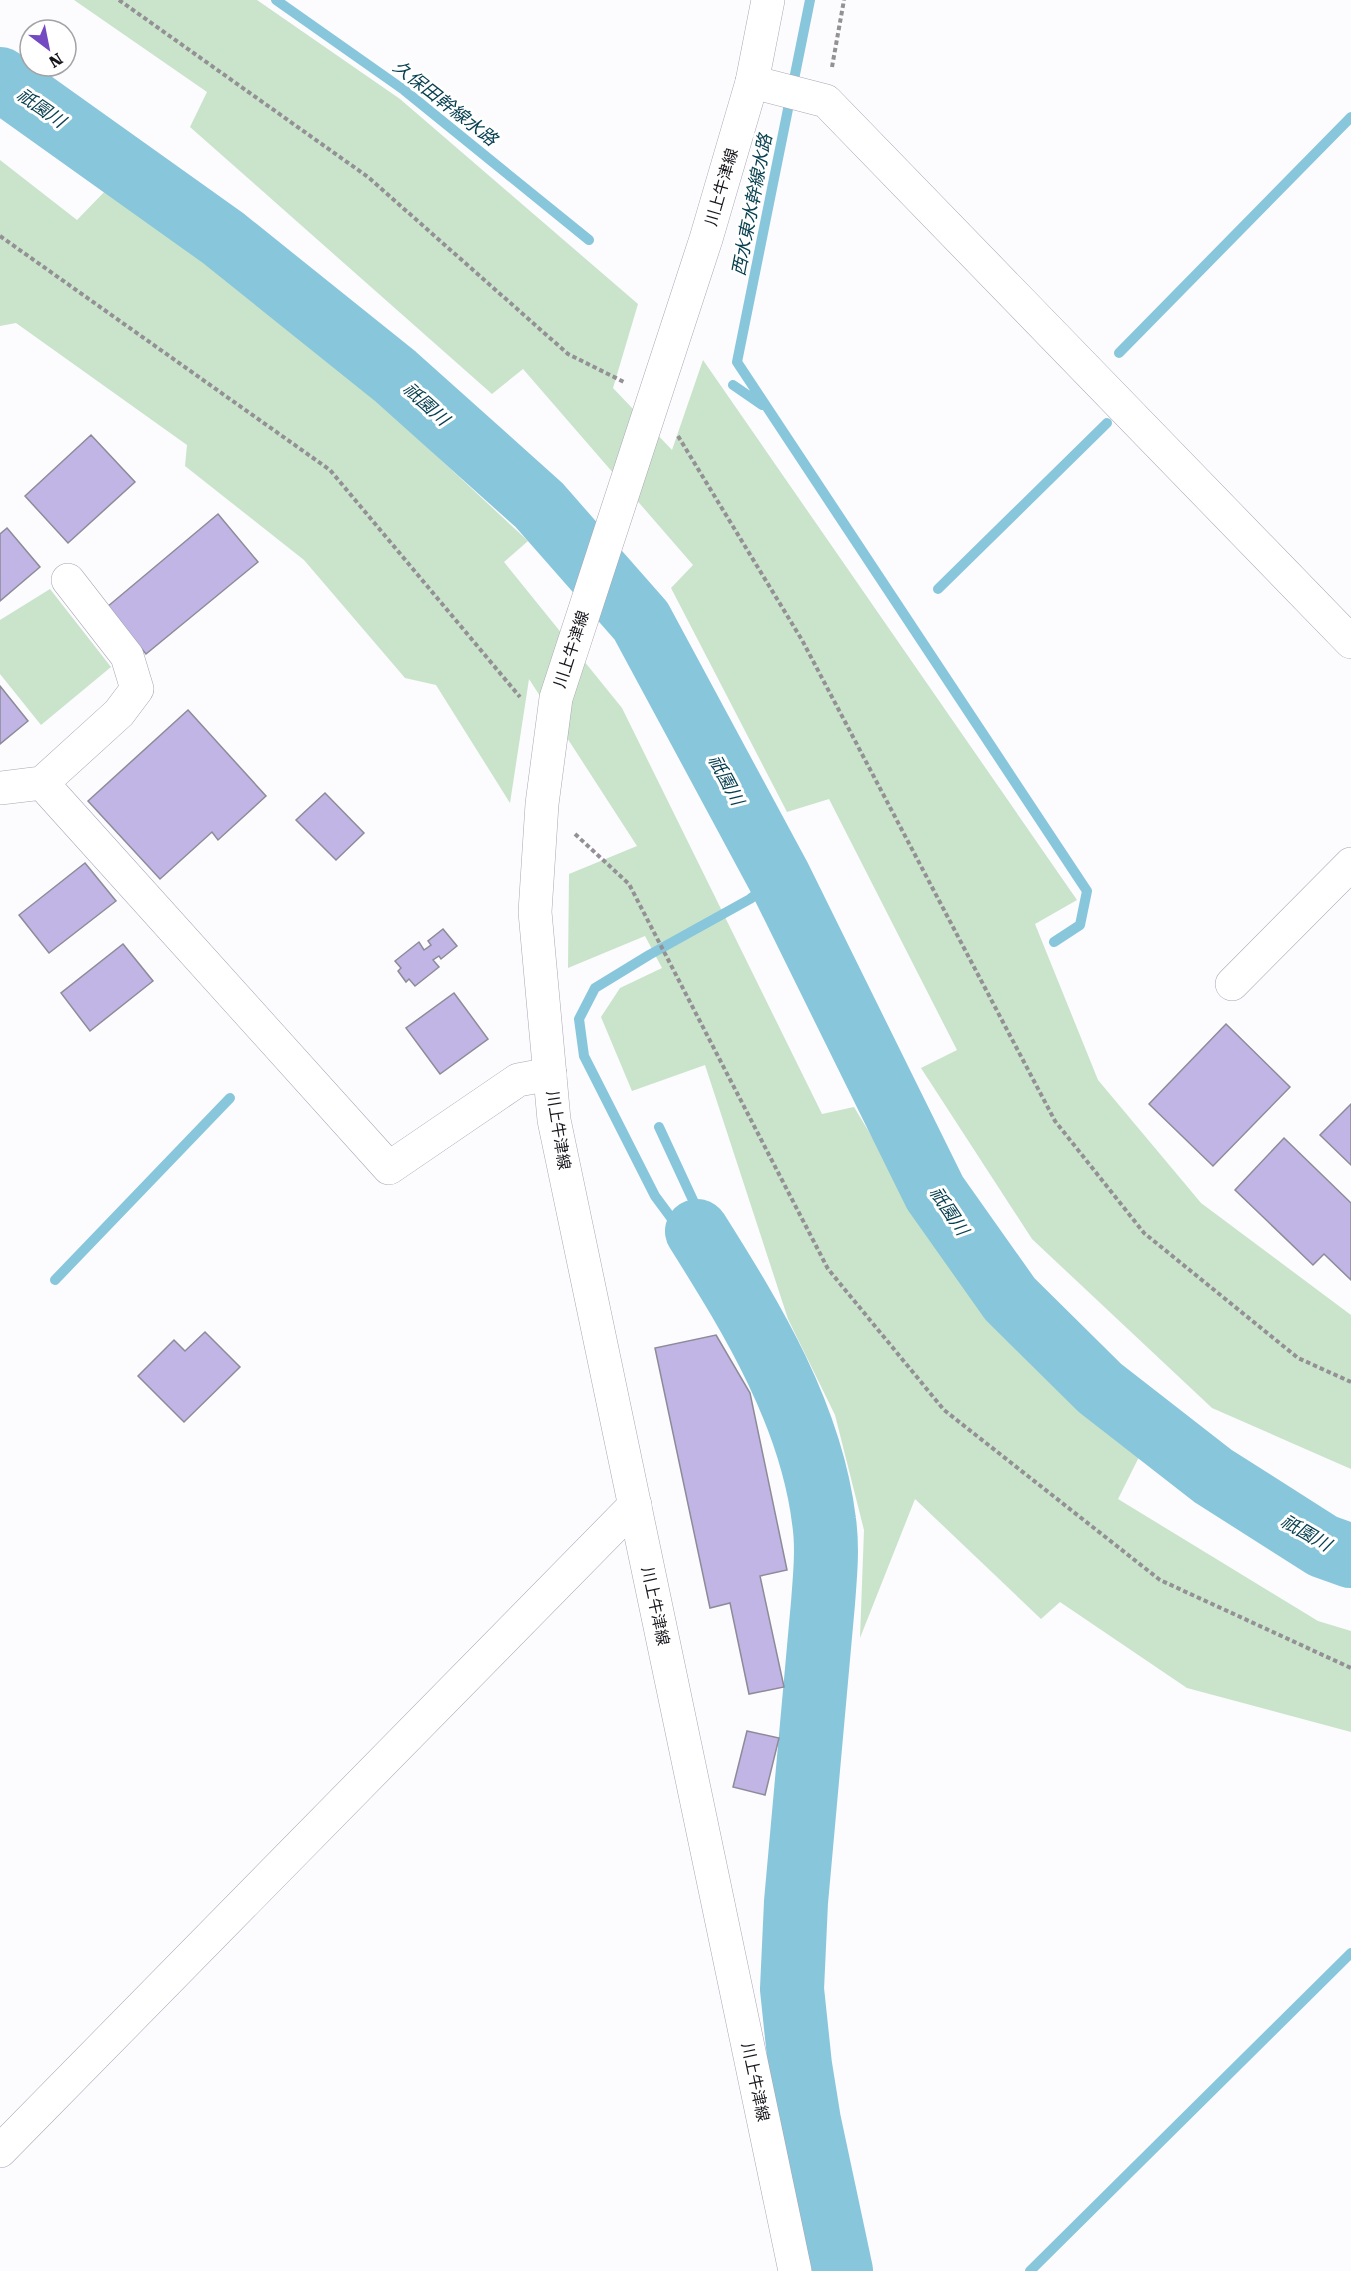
<svg xmlns="http://www.w3.org/2000/svg" width="1351" height="2271" font-family="'Roboto Serif','Noto Sans JP',serif">
  <rect width="100%" height="100%" fill="#fcfbfe"/>
  <!-- green -->
  <path fill="#c9e4ca" d="M74,0H257L400,99L638,304L613,388L672,450L703,360L1077,900L1035,924L1098,1080L1201,1203L1351,1315V1469L1212,1408L1032,1239L921,1068L957,1050L829,799L787,812L671,588L693,565L523,369L492,394L190,127L207,92Z
    M0,160L77,220L110,186L310,338L528,541L504,562L622,708L822,1114L854,1107L956,1277L1139,1457L1118,1499L1318,1621L1351,1631V1732L1187,1688L1060,1602L1041,1619L915,1499L860,1638L864,1530L835,1415L788,1319L705,1065L632,1091L601,1017L620,988L662,968L645,936L568,968L569,874L637,846L529,679L510,803L436,685L405,678L304,560L185,466L187,445L16,323L0,326Z
    M50,589L111,667L41,725L0,674V620Z"/>
  <g fill="none" stroke-linecap="round" stroke-linejoin="round">
    <!-- stream -->
    <path stroke="#88c6db" stroke-width="10" d="M276,0L404,90L589,240
      M810,0L737,362L1087,891L1080,925L1054,942
      M1119,353L1351,117
      M733,385L762,405
      M938,589L1107,423
      M659,1127L698,1211L697,1231L675,1223L655,1196L584,1056L579,1019L595,988L649,955L750,899L779,877
      M55,1280L230,1098
      M1030,2271L1351,1953"/>
    <!-- river -->
    <path stroke="#88c6db" stroke-width="64" d="M0,79L223,238L395,376L539,505L641,621L779,877L935,1193L1010,1299L1100,1388L1213,1476L1323,1546L1351,1556
      M697,1231C753,1320 811,1415 824,1521C828,1548 825,1576 823,1603L796,1902L792,1989L800,2065L809,2121L841,2271"/>
  </g>
  <!-- building -->
  <path fill="#c1b5e6" stroke="#8e8b98" stroke-width="1.5" d="M91,435L135,482L68,543L25,496Z
    M218,514L258,562L146,654L107,607Z
    M7,528L40,567L0,601V534Z
    M0,686L28,721L0,744Z
    M188,710L266,796L218,840L212,832L160,879L88,801Z
    M325,793L364,833L336,860L296,820Z
    M85,863L116,901L49,953L19,915Z
    M443,929L457,946L441,959L439,956L433,960L439,967L415,986L409,979L406,982L398,971L401,968L395,961L419,942L424,950L431,945L428,941Z
    M123,944L153,981L90,1031L61,993Z
    M454,993L488,1039L440,1074L406,1028Z
    M1226,1024L1290,1087L1213,1166L1149,1104Z
    M1351,1104V1165L1320,1135Z
    M1284,1138L1351,1203V1280L1324,1254L1313,1265L1235,1190Z
    M205,1332L240,1367L184,1422L138,1376L174,1340L185,1351Z
    M716,1335L750,1393L787,1570L760,1576L784,1687L749,1694L730,1603L710,1608L655,1348Z
    M747,1731L779,1738L765,1795L733,1787Z"/>
  <g fill="none" stroke-linecap="round" stroke-linejoin="round">
    <!-- minor casing -->
    <g stroke="#a9a6b4" stroke-width="34">
      <path id="minor" d="M752,82L826,101L1351,642
        M42,783L119,713L137,689L127,656L68,580
        M0,788L42,783L389,1168L518,1080L550,1074
        M1232,984L1351,864
        M0,2151L635,1505"/>
    </g>
    <!-- major casing -->
    <g stroke="#a9a6b4" stroke-width="34">
      <path id="major" d="M768,0L752,82L706,239L556,698L542,804L535,912L554,1120L795,2271"/>
    </g>
    <!-- path -->
    <path stroke="#939195" stroke-width="4" stroke-dasharray="4.5 3" stroke-linecap="butt" d="M119,0L368,177L568,354L624,382
      M832,67L844,0
      M0,236L330,470L520,697
      M678,436L802,640L1055,1121L1144,1233L1298,1358L1351,1382
      M575,834L629,884L828,1269L944,1410L1160,1580L1351,1668"/>
    <!-- minor -->
    <use href="#minor" stroke="#fff" stroke-width="33"/>
    <!-- major -->
    <use href="#major" stroke="#fff" stroke-width="33"/>
  </g>
  <g text-anchor="middle" stroke-width="6" stroke-linejoin="round" paint-order="stroke">
    <!-- street labels -->
    <g font-size="16" fill="#18161c" stroke="#fff">
      <text transform="translate(721 187) rotate(-74)" y="6">川上牛津線</text>
      <text transform="translate(571 649) rotate(-72)" y="6">川上牛津線</text>
      <text transform="translate(559 1130) rotate(81)" y="6">川上牛津線</text>
      <text transform="translate(656 1606) rotate(78)" y="6">川上牛津線</text>
      <text transform="translate(756 2082) rotate(78)" y="6">川上牛津線</text>
    </g>
    <!-- water labels -->
    <g font-size="18" font-style="italic" fill="#063f4f" stroke="#fff">
      <text transform="translate(445 103) rotate(38)" y="6">久保田幹線水路</text>
      <text transform="translate(41 108) rotate(35)" y="6">祇園川</text>
      <text transform="translate(752 205) rotate(-79)" y="6">西水東水幹線水路</text>
      <text transform="translate(426 404) rotate(42)" y="6">祇園川</text>
      <text transform="translate(726 780) rotate(62)" y="6">祇園川</text>
      <text transform="translate(949 1211) rotate(56)" y="6">祇園川</text>
      <text transform="translate(1306 1533) rotate(30)" y="6">祇園川</text>
    </g>
  </g>
  <!-- north arrow -->
  <g transform="translate(48 48) rotate(148)"><circle r="28" fill="#ffffff" stroke="#a3a2a4" stroke-width="1.5"/>
  <path d="M0-4.5L10 22L0 15L-10 22Z" fill="#744ac3"/>
  <text y="-9" font-size="16" font-weight="bold" text-anchor="middle" fill="#18161c">N</text>
  </g>
</svg>
